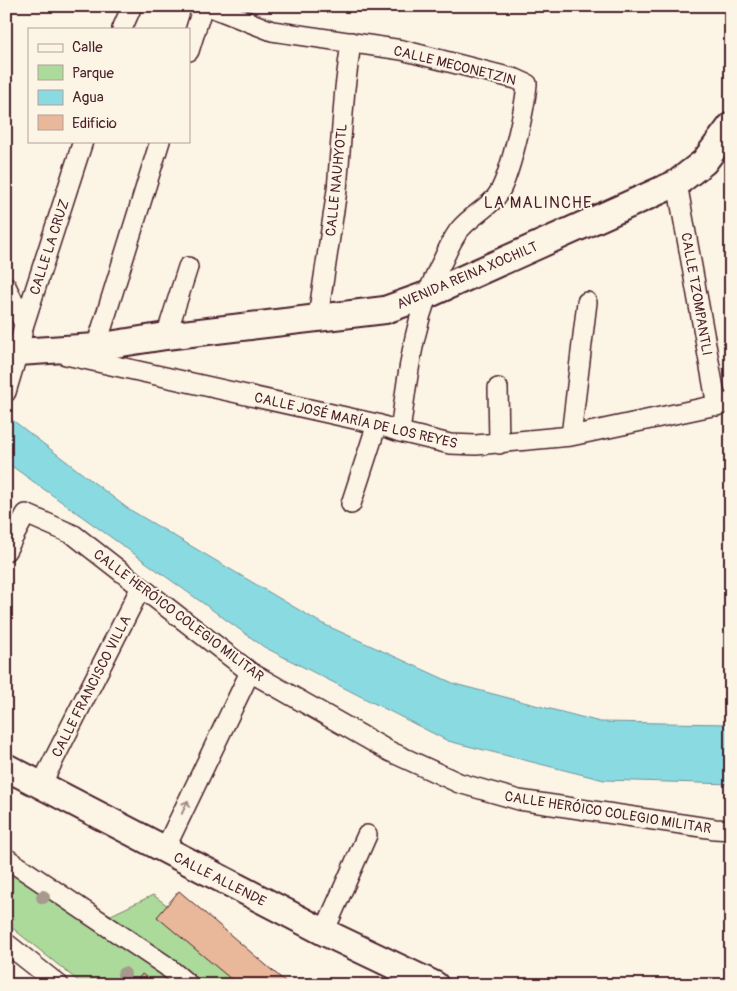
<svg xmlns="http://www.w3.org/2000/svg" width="737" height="991" font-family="Pangolin,sans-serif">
  <rect width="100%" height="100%" fill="#fcf5e5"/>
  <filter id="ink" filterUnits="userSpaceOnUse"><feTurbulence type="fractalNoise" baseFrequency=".02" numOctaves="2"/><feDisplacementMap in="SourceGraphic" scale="10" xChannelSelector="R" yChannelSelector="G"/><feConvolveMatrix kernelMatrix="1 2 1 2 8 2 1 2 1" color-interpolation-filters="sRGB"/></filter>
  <g filter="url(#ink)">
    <!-- green -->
    <path fill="#abda9a" stroke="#7a7c62" d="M8,857L111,915L153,895L277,985H83L6,923V861Z"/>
    <!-- water -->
    <path fill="#89dbe1" stroke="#709098" d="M6,415L127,508L321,623L455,684L600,722L731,724V784L604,780L448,741L264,647L6,462Z"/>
    <!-- building -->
    <path fill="#e9b89a" stroke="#4a1f2b" d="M179,891L287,983L285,985H238L157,917Z
      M142,974L156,985H134Z"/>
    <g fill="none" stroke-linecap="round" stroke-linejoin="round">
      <!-- street casing -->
      <g stroke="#4a1f2b" stroke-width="22">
        <path id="street" d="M208,6L272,31L402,50L516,79L527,84C525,107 510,180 496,197C487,208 472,216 462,227C454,235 448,249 443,260C414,313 408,373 400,432
          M122,29L132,6
          M189,51L203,6
          M677,183L717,406
          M6,286L24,324
          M318,317L337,190L345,88L351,42
          M166,336L188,267
          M96,347L160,141
          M66,355L377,424L400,432L450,444L476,445L571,436L731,402
          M498,388L499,444
          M6,392L18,352L24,324L83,141
          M571,436L587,302
          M351,504L377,424
          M6,551L26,514L74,535L250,672L389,751L459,783L519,800L715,829L731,830
          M41,785L141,587
          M164,851L250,672
          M6,858L165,965L189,985
          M324,932L367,835
          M6,943L59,985"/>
      </g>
      <!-- secondary casing -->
      <g stroke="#4a1f2b" stroke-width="30">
        <path id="secondary" d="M6,349L18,352L96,347L166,336L385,310L427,295L677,183L704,162L731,126
          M6,767L324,932L435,985"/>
      </g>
      <!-- street -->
      <use href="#street" stroke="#fcf5e5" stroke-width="19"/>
      <!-- secondary -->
      <use href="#secondary" stroke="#fcf5e5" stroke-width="26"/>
    </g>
    <!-- trees -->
    <g fill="#a7998e">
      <circle cx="43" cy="897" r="7"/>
      <circle cx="124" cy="974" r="7"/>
    </g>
    <!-- one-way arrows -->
    <defs><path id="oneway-shaft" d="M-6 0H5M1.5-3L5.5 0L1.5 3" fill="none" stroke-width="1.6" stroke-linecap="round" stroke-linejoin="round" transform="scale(1.25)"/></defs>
    <use stroke="#a38a88" href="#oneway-shaft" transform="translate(185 807) rotate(-65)"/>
  </g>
  <g text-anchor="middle" stroke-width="4" stroke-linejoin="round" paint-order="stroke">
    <!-- street labels -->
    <g font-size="14" fill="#4a1f2b" stroke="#fcf5e5">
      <text transform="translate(455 65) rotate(14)" y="5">CALLE MECONETZIN</text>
      <text transform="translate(336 180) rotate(-84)" y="5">CALLE NAUHYOTL</text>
      <text transform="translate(49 247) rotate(-72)" y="5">CALLE LA CRUZ</text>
      <text transform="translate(467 275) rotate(-23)" y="5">AVENIDA REINA XOCHILT</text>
      <text transform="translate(697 294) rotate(80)" y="5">CALLE TZOMPANTLI</text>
      <text transform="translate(356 420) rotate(13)" y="5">CALLE JOSÉ MARÍA DE LOS REYES</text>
      <text transform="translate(179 615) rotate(37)" y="5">CALLE HERÓICO COLEGIO MILITAR</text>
      <text transform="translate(91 686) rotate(-63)" y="5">CALLE FRANCISCO VILLA</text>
      <text transform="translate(608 812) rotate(9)" y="5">CALLE HERÓICO COLEGIO MILITAR</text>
      <text transform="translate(220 879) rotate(27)" y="5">CALLE ALLENDE</text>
    </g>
    <!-- quarter labels -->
    <g font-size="16" letter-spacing="1" fill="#4a1f2b" stroke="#fcf5e5">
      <text x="538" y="208">LA MALINCHE</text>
    </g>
  </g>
  <!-- margin -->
  <rect width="737" height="991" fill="none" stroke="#fcf5e5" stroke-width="25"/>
  <rect x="12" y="12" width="712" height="966" fill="none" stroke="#4a1f2b" stroke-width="2" filter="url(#ink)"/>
  <!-- legend -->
  <rect x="28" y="28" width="162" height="115" fill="#fcf5e5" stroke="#b59f9b"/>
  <rect x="38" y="44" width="25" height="8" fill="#fcf5e5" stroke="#b59f9b"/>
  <text x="72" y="52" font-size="15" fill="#4a1f2b">Calle</text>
  <rect x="38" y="65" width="25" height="15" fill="#abda9a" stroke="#b59f9b"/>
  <text x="72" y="78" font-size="15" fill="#4a1f2b">Parque</text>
  <rect x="38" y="90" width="25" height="15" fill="#89dbe1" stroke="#b59f9b"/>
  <text x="72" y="102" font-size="15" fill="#4a1f2b">Agua</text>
  <rect x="38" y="115" width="25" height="15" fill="#e9b89a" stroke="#b59f9b"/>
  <text x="72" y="128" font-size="15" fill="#4a1f2b">Edificio</text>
</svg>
